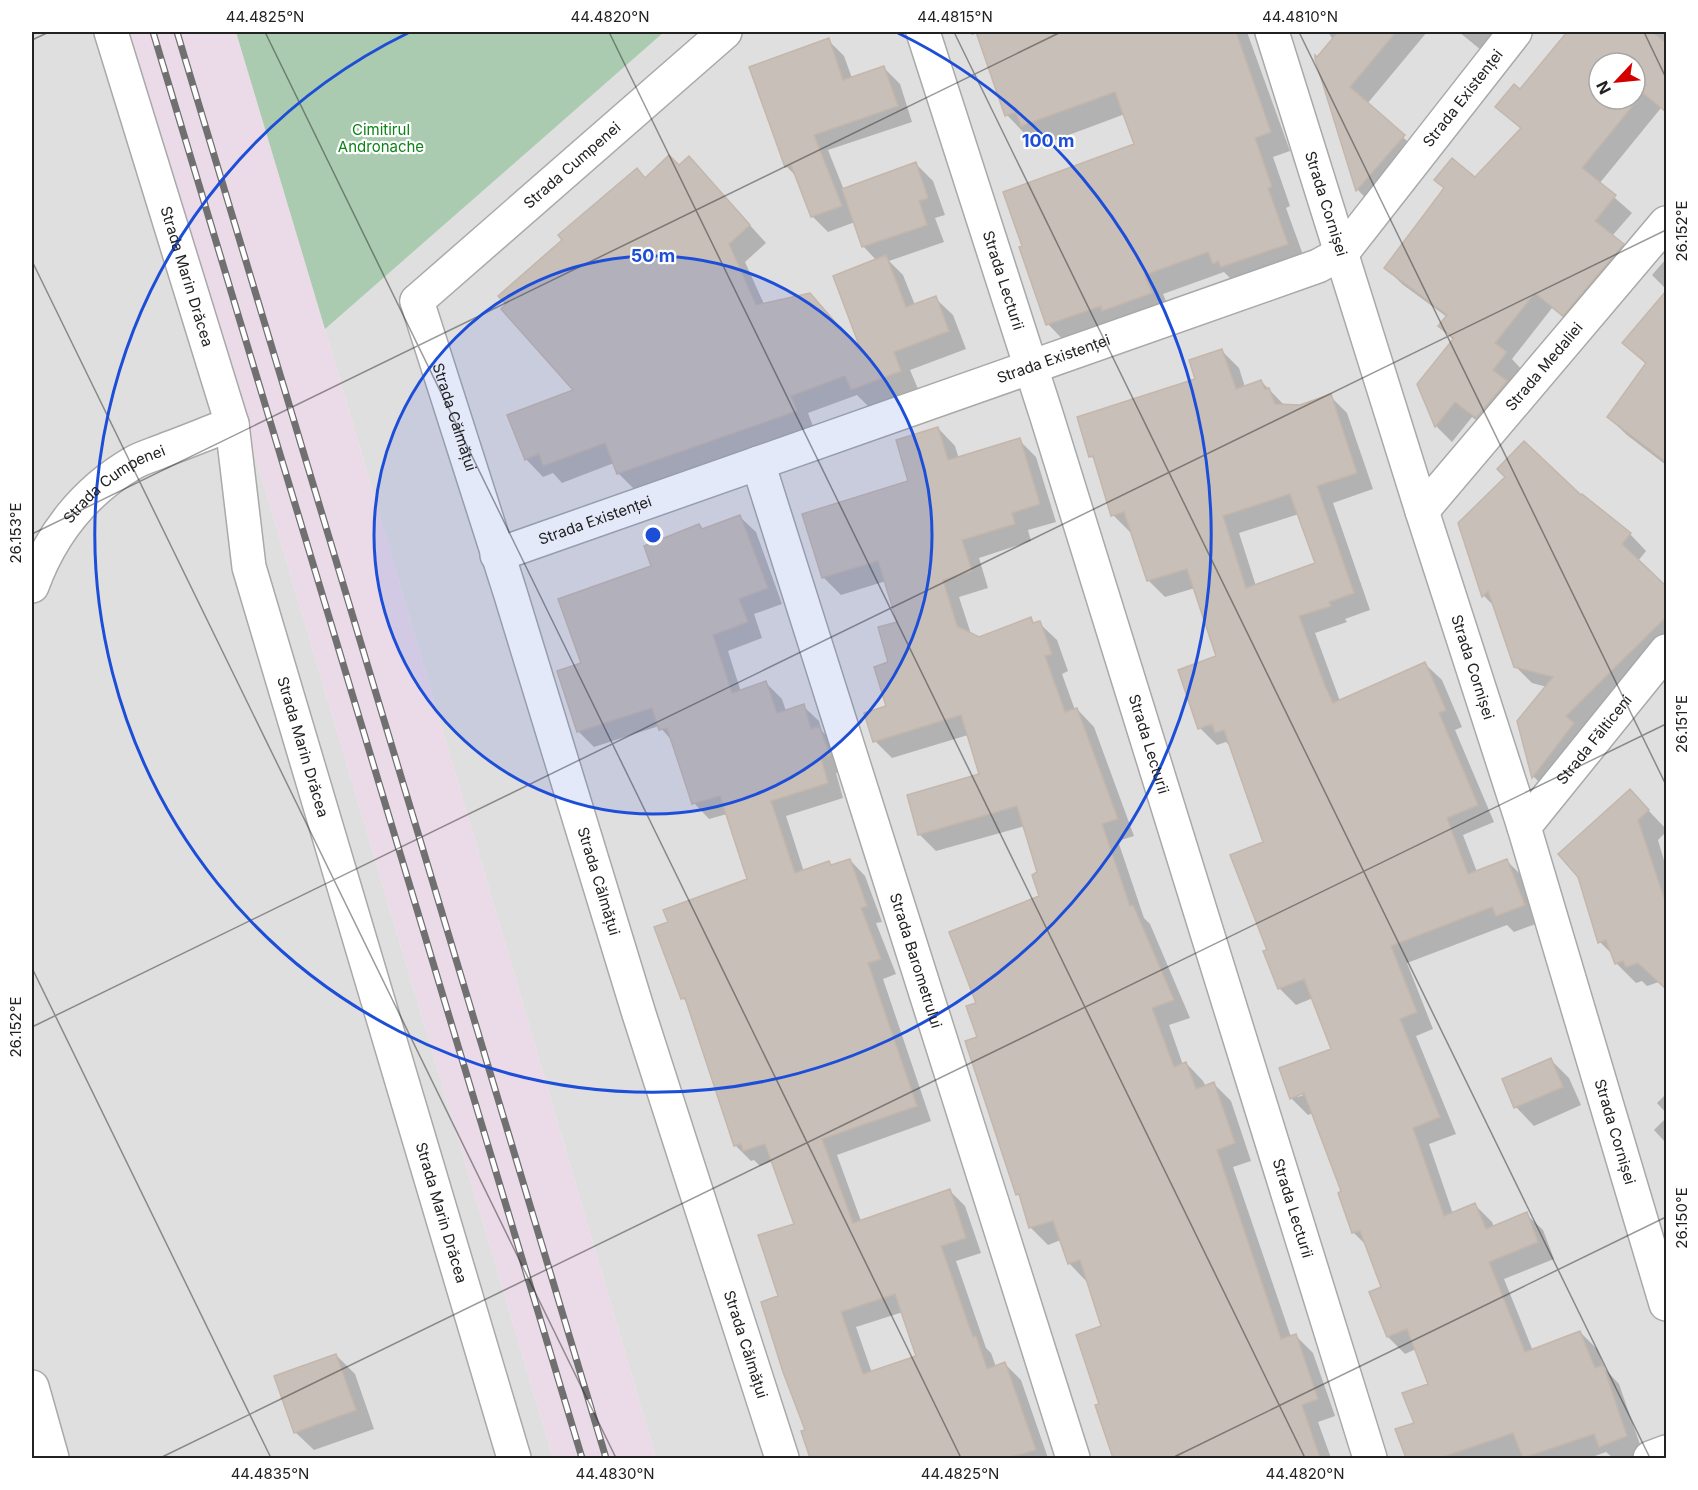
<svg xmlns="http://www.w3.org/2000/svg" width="1698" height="1490" font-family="Inter,sans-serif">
  <rect width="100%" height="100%" fill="#f2efe9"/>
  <!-- residential -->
  <path fill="#e0dfdf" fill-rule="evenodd" d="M32,32H93L235,388L553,1458H32Z
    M236,32H1666V1458H656L325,329ZM1599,63H1635V99H1599Z"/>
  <!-- industrial -->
  <path fill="#ebdbe8" d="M93,32H236L325,329L656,1458H553L235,388Z"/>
  <!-- cemetery -->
  <path fill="#aacbaf" d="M236,32H664L325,329Z"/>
  <!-- shadow -->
  <path fill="#0003" fill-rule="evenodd" d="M968,32H1247L1290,151L1273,157L1290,206L1286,208L1306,263L1234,282L1224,272L1163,294L1171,313L1067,344L1048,324L1024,247L1136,145L1125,114L1042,145L1030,133L1026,135L1007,115L978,33L972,35Z
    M1328,32H1427L1367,104L1420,153L1374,207L1358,190L1317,58L1333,40Z
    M1459,32H1496L1481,50Z
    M1569,32H1666V113L1661,108L1599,184L1632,213L1612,236L1639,261L1580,331L1552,308L1512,359L1522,370L1493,434L1472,417L1452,442L1436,426L1418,385L1454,341L1440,326L1447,317L1402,284L1386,268L1476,179L1521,129L1497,107L1520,91ZM1599,63H1635V99H1599Z
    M828,40L844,56L852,78L884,68L900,84L912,122L828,150L844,190L916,164L933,181L945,215L935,218L944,242L889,261L903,275L915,305L935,298L953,315L966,349L910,370L918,389L869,407L857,395L808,413L814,429L636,491L618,473L614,463L562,483L553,473L543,477L526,459L575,390L646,179L679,167L689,158L766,243L745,262L764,304L809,295L864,355L877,261L863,246L855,222L828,232L812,216L798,178L787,167L751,67Z
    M1666,259V289L1652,275Z
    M1666,293V465L1627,435L1608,417L1647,365L1624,343Z
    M1222,351L1239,368L1245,387L1261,381L1285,406H1300L1330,396L1347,413L1373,489L1333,503L1370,610L1345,619L1347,622L1315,633L1340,701L1425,664L1442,680L1462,727L1455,730L1494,822L1463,835L1477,872L1507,861L1524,878L1541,922L1514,932L1507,925L1407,963L1433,1029L1416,1036L1456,1134L1429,1144L1453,1214L1475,1205L1492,1222L1494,1227L1526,1214L1543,1230L1554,1259L1504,1279L1533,1351L1580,1332L1597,1349L1605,1369L1619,1384L1643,1453L1628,1458H1613L1606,1452L1589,1458H1407L1397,1430L1415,1424L1430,1385L1416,1349L1405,1354L1388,1337L1371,1293L1383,1288L1368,1247L1354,1233L1340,1194L1343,1192L1313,1113L1308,1115L1291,1098L1333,1050L1313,998L1296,1005L1279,988L1269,951L1265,843L1231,747L1226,742L1217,745L1200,728L1180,671L1218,657L1195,588L1165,597L1148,580L1132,531L1130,532L1113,515L1096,461L1091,456L1197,380ZM1299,514L1317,564L1256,586L1239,533ZM1311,1089L1312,1092L1298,1097V1094Z
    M938,428L955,446L959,459L1019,440L1036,457L1056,522L1028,530L1031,541L979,558L988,588L959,597L971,634L979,638L1030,619L1036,624L1039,623L1057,640L1068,671L1062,674L1075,710L1077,709L1094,727L1134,836L1118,841L1144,918L1150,924L1190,1018L1169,1025L1183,1065L1186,1063L1203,1081L1206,1087L1214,1084L1231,1101L1251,1161L1233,1167L1291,1337L1295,1335L1313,1353L1335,1416L1318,1422L1331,1458H1113L1096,1406L1100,1405L1103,1327L1088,1280L1086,1281L1069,1263L1061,1240L1048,1245L1030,1227L967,1042L978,1038V1004L1041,897L1039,873L1025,826L936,851L919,834L980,775L968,735L892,758L875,741L888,707L890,663L899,623L886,581L841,595L824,578L804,515L910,482Z
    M1581,498L1630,534L1646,551L1638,561L1666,588V649L1550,793L1534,777L1519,721L1547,687L1532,683L1515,666L1496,608L1484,596L1460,523Z
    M740,517L756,532L782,604L754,614L762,638L728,651L741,692L766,683L782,699L786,711L803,706L819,721L822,731L835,744L845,771L836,773L843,798L786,816L804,872L850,860L865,876L882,922L876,923L896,974L883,979L931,1121L837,1155L861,1221L949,1190L965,1206L981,1253L956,1261L986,1348L991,1353L996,1367L1005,1364L1021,1380L1048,1458H812L803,1432L807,1430L780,1297L796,1225L773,1161L760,1166L754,1160L751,1161L735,1145L689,1005L683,998L670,923L749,880L727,814L709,819L694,803L674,743L659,726L594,747L579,732L559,672L583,664L653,567L703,530ZM903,1312L918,1357L872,1373L856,1327Z
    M1630,791L1666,829V832L1658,840L1666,867V989L1659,982L1647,986L1642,981L1636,983L1616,963L1614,956L1600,942Z
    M1550,1059L1569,1078L1581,1105L1534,1126L1516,1107Z
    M1666,1094V1113L1657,1103Z
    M1666,1118V1143L1654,1130Z
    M336,1355L355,1374L374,1429L314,1450L295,1432Z"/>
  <!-- building -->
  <path fill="#c7bfb8" stroke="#c4b6ab" stroke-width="1.5" fill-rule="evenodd" d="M976,32H1236L1271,132L1255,138L1272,187L1268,188L1288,244L1221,267L1218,261L1213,264L1208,252L1145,275L1152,293L1102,311L1101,306L1046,325L1019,247L1022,246L1003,192L1134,144L1115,92L1021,126L1016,112L1005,116Z
    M1338,32H1396L1350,87L1405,135L1356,191L1315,59V55L1317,57Z
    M1567,32H1652L1666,43V112L1643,93L1582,168L1616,195L1595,221L1624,244L1563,316L1535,293L1495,343L1507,352L1493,370L1507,381L1476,418L1455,402L1435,427L1417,384L1454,338L1438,326L1447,315L1384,268L1444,188L1434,180L1452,158L1475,177L1521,128L1495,107L1514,84L1520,89ZM1599,63H1635V99H1599Z
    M829,38L843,80L884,66L898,106L814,135L842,206L811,217L791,165L785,167L749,67Z
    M669,155L679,165L689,156L750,225L729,244L756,305L810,293L862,353L833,276L886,255L906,307L936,296L949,331L894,352L901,371L851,390L845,376L791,396L797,411L617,474L605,443L543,466L539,454L525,460L507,415L573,390L501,309L506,304L498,296L562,240L558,235L637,168L645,178Z
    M916,162L928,198L919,201L927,225L862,247L842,189Z
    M1666,291V462L1607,417L1646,363L1622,343Z
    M1222,349L1236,389L1261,380L1265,389L1269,388L1275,404L1300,405L1331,394L1357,473L1317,486L1354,593L1329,602L1331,606L1299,616L1325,686L1333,703L1425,662L1446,710L1439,713L1478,805L1447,818L1468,874L1507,859L1525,905L1496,916L1492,907L1391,946L1417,1012L1400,1019L1440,1117L1413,1128L1444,1216L1475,1203L1486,1229L1527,1212L1538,1242L1489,1262L1525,1352L1580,1331L1595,1368L1603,1365L1627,1436L1599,1447L1594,1434L1523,1458L1513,1433L1440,1458H1406L1395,1429L1414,1423L1402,1393L1428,1384L1407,1329L1387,1337L1369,1292L1381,1287L1360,1231L1352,1233L1338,1193L1341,1191L1304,1093L1290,1099L1279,1068L1331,1049L1304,979L1278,989L1263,951L1267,950L1230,855L1263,842L1224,730L1215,733L1212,724L1198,729L1178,670L1216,656L1187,569L1147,581L1124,512L1111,516L1093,456L1089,457L1077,417L1195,379L1189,360ZM1290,494L1315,563L1246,588L1223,516Z
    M938,427L948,460L1020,438L1040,504L1012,513L1015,524L962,540L972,571L943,580L957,626L979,637L1031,617L1033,623L1040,621L1052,654L1045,656L1065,712L1077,708L1118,819L1102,824L1130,906L1133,905L1174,1000L1152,1008L1174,1067L1186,1062L1196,1089L1214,1082L1235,1143L1217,1150L1281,1339L1296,1334L1318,1399L1302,1405L1320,1458H1113L1095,1405L1099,1404L1076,1335L1101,1326L1080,1260L1068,1264L1053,1221L1029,1228L1019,1194L1016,1195L965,1041L977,1037L966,1006L976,1003L949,932L1039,896L1032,875L1037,872L1017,806L918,835L907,795L979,774L961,715L873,742L864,713L886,706L874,667L888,662L878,627L897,622L878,561L822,578L802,514L908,481L896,440Z
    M1524,441L1581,495L1582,494L1631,533L1622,544L1666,586V617L1566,716L1574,723L1532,778L1517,721L1553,677L1514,667L1488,591L1482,597L1458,523L1505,477L1497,469Z
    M740,515L768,588L739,599L748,622L713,635L732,693L766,681L777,713L804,704L811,729L819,726L830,755L821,758L828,783L771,801L795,873L829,861L831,865L850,859L867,906L861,908L881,959L868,963L917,1106L822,1139L853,1223L950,1189L966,1238L941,1246L973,1337L976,1336L987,1369L1005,1362L1036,1450L1008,1458H810L801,1431L805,1430L783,1372L761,1302L778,1296L758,1235L794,1224L765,1144L743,1151L741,1144L734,1146L685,998L681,999L654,927L668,922L663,910L747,879L720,796L692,804L667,728L659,730L652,708L577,732L557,671L581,663L558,599L651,566L644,546L699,524L702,529ZM895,1294L916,1356L863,1374L841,1312Z
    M1630,789L1649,810L1638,820L1666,904V989L1638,963L1626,967L1623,961L1615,964L1606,940L1598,943L1578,877L1558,854Z
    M1551,1058L1563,1087L1514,1108L1502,1079Z
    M336,1354L356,1410L294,1433L274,1376Z"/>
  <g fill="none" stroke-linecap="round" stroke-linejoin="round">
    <!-- minor casing -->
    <g stroke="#a9a9a9" stroke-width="36">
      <g id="minor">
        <path id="s1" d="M111,32L232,424L249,567L514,1458"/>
        <path id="s2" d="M923,32L1047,417L1370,1458"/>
        <path id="s3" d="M417,301L510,592L639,1014L782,1458"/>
        <path id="s4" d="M758,463L1073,1458"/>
        <path id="s5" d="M1422,511L1666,223"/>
        <path id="s6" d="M497,555L1318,266L1342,253L1515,32"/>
        <path id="s7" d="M32,586C51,534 85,491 133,463C143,457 156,454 167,449C189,441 210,432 232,424"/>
        <path id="s8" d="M1524,827L1666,651"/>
        <path d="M32,1387L52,1458"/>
        <path d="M1650,1458L1666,1452"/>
      </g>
    </g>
    <!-- tertiary casing -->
    <g stroke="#a9a9a9" stroke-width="36">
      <g id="tertiary">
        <path id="s9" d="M1272,32L1422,511L1524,827L1666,1304"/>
        <path id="s10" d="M417,301L725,32"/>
      </g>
    </g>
    <!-- minor -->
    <use href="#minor" stroke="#fff" stroke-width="33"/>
    <!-- tertiary -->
    <use href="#tertiary" stroke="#fff" stroke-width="33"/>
    <!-- rail casing -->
    <g stroke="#707070" stroke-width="7">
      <path id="rail" d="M153,32L582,1458
        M177,32L606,1458"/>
    </g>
    <!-- rail -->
    <use href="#rail" stroke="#fff" stroke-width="4.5" stroke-dasharray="14" stroke-linecap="butt"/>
  </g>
  <!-- ticks -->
  <path fill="none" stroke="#222" stroke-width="1.5" stroke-opacity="0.45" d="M265,32L961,1458M609,32L1305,1458M954,32L1650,1458M1299,32L1666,785M1644,32L1666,78M32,40L49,32M32,261L616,1458M32,534L1061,32M32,968L271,1458M32,1027L1666,230M160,1458L1666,724M1172,1458L1666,1217"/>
  <!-- distance rings -->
  <circle cx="653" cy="535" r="279" fill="#1d4ed8" fill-opacity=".12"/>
  <g fill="none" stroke="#1d4ed8" stroke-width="3">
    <circle cx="653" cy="535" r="279"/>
    <path d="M898 33A558 558 0 1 1 408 33"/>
  </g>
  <g text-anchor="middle" stroke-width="4.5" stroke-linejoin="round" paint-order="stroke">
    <!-- street labels -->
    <g font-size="15" fill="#222" stroke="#fff">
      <text dy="5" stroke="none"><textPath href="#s6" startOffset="1094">Strada Existenței</textPath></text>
      <text dy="5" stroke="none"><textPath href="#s10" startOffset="206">Strada Cumpenei</textPath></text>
      <text dy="5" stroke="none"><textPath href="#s9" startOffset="180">Strada Cornișei</textPath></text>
      <text dy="5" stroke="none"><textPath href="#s1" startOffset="256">Strada Marin Drăcea</textPath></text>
      <text dy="5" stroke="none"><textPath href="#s2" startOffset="261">Strada Lecturii</textPath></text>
      <text dy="5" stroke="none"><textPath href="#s6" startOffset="590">Strada Existenței</textPath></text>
      <text dy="5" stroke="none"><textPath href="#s5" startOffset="189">Strada Medaliei</textPath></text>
      <text dy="5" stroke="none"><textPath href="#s3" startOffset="122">Strada Călmățui</textPath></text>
      <text dy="5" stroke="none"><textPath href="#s7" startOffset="135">Strada Cumpenei</textPath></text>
      <text dy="5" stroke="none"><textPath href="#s6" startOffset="104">Strada Existenței</textPath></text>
      <text dy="5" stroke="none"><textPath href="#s9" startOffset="666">Strada Cornișei</textPath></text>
      <text dy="5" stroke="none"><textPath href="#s8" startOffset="112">Strada Fălticeni</textPath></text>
      <text dy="5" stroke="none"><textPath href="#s2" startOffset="747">Strada Lecturii</textPath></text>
      <text dy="5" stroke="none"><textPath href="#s1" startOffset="742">Strada Marin Drăcea</textPath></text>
      <text dy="5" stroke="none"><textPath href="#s3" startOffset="608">Strada Călmățui</textPath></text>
      <text dy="5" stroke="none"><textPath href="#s4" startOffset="522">Strada Barometrului</textPath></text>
      <text dy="5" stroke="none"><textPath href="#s9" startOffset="1152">Strada Cornișei</textPath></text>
      <text dy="5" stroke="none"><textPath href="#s2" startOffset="1233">Strada Lecturii</textPath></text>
      <text dy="5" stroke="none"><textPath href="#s1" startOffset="1228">Strada Marin Drăcea</textPath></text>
      <text dy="5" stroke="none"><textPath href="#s3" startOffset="1094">Strada Călmățui</textPath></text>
    </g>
    <!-- park labels -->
    <g font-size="15" fill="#0c8416" stroke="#fff">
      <text x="381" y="135">Cimitirul<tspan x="381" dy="17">Andronache</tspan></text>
    </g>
  </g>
  <circle cx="653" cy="535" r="9" fill="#1d4ed8" stroke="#fff" stroke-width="3"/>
  <g font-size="18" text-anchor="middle" font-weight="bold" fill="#1d4ed8" stroke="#fff" stroke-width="4.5" stroke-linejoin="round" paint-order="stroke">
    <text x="1048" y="147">100 m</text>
    <text x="653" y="262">50 m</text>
  </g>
  <!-- border -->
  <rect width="1698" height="1490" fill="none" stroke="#ffffff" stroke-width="66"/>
  <!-- north arrow -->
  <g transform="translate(1617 81) rotate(244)"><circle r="28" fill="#ffffff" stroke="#a7a7a7" stroke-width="1.5"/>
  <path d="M0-4.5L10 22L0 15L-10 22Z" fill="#d40000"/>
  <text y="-9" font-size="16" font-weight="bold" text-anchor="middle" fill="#222222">N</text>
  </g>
  <rect x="33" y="33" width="1632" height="1424" fill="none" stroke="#222" stroke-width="2"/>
  <g font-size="15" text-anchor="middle" fill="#222">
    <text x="265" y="22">44.4825°N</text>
    <text x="610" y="22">44.4820°N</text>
    <text x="955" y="22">44.4815°N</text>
    <text x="1300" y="22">44.4810°N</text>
    <text transform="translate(1682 231) rotate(-90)" y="5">26.152°E</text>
    <text transform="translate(16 533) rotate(-90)" y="5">26.153°E</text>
    <text transform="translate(1682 724) rotate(-90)" y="5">26.151°E</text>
    <text transform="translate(16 1027) rotate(-90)" y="5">26.152°E</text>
    <text transform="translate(1682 1218) rotate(-90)" y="5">26.150°E</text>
    <text x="270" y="1479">44.4835°N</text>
    <text x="615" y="1479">44.4830°N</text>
    <text x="960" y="1479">44.4825°N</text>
    <text x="1305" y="1479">44.4820°N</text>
  </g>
</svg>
